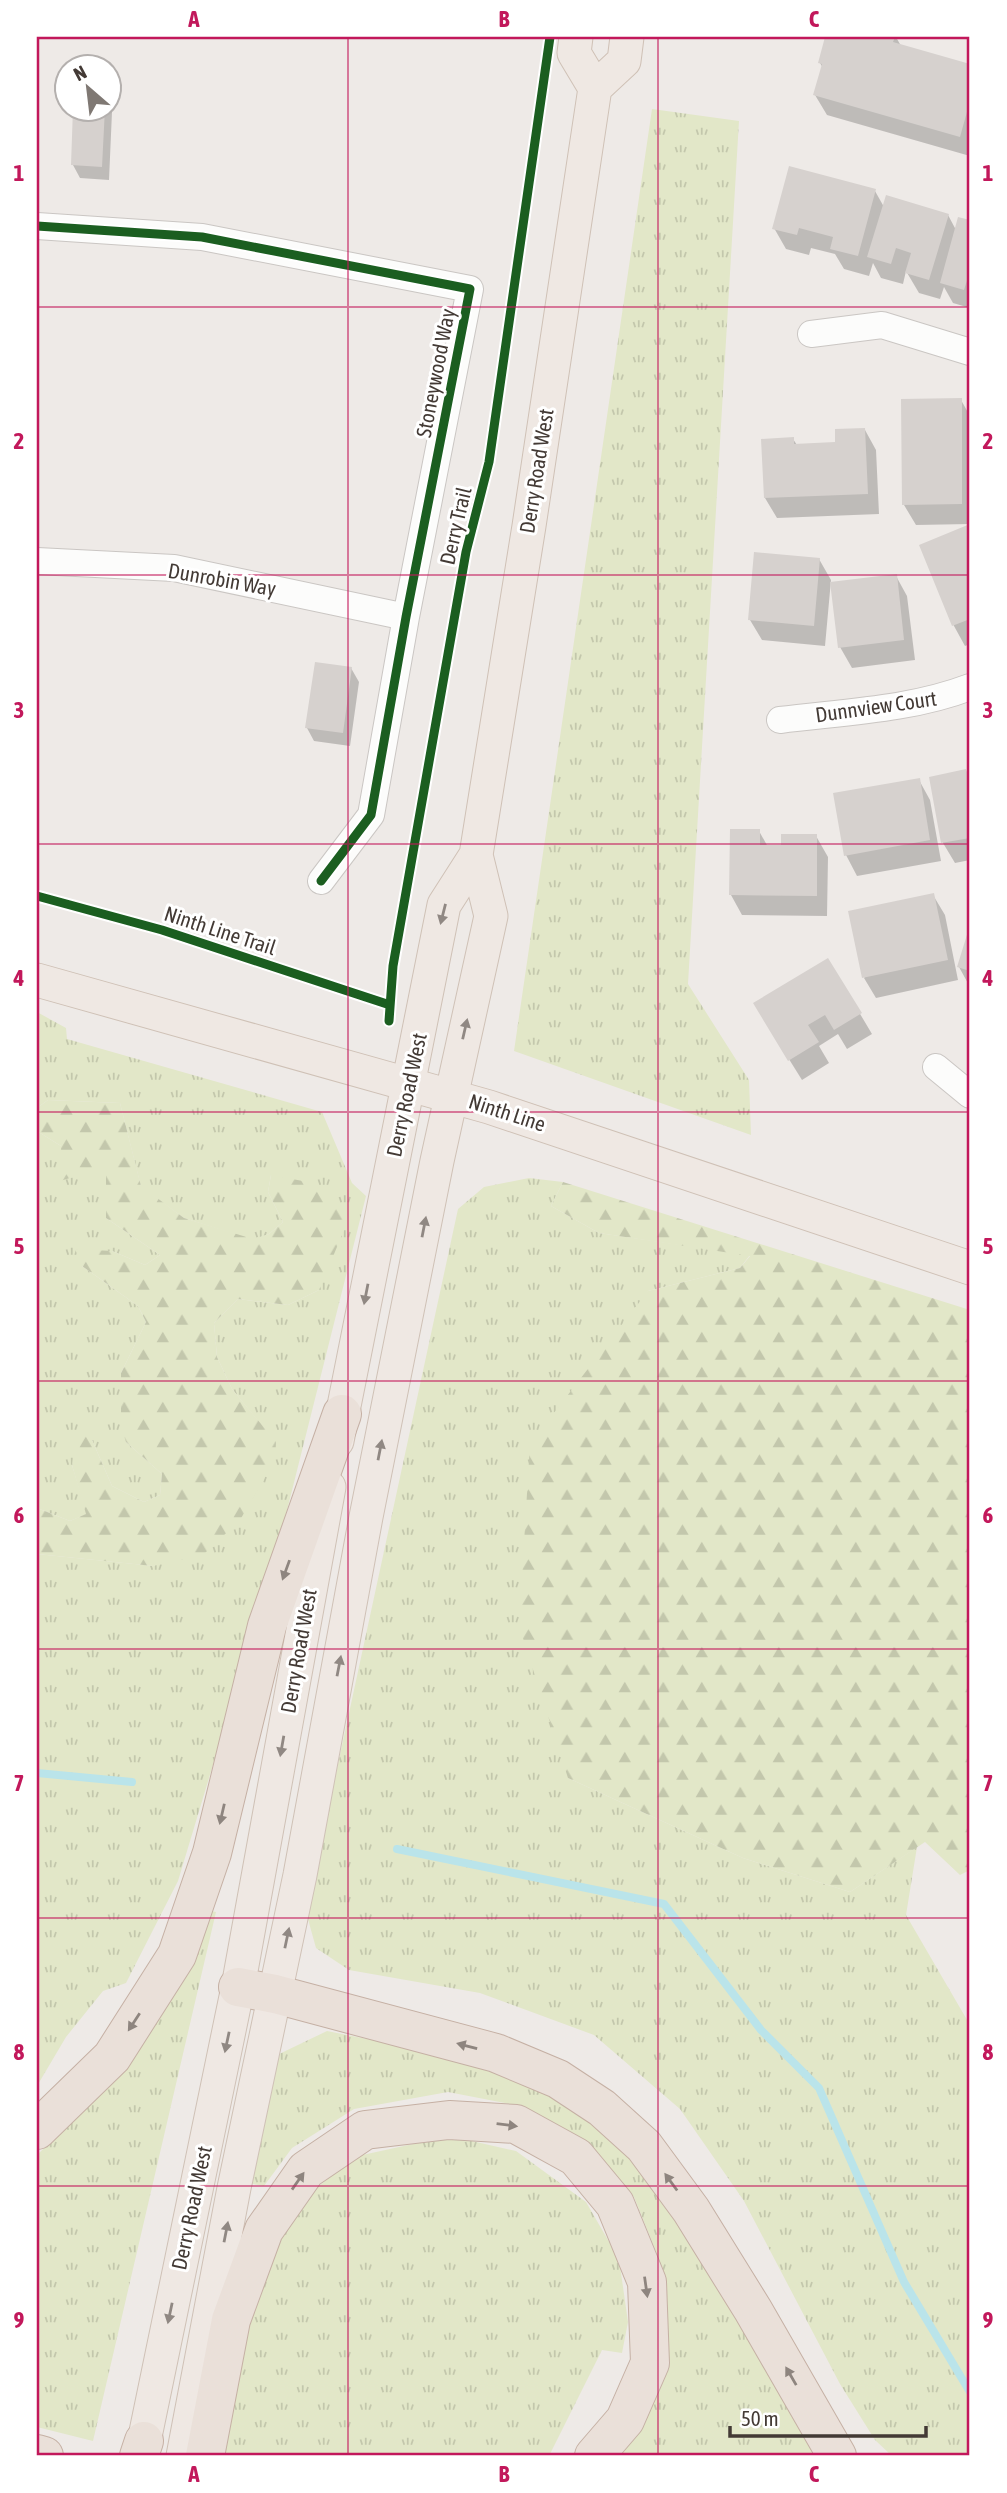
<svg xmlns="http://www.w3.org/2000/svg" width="1007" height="2493" font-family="'Asap Condensed',sans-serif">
  <defs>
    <pattern id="grass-tufts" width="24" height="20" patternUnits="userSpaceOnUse" patternTransform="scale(1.75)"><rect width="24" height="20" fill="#e2e7c8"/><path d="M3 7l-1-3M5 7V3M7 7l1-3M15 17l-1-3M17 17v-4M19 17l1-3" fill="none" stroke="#c3c7ac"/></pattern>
    <pattern id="forest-firs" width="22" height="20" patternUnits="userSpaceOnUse" patternTransform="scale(1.75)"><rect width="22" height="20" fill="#e2e7c8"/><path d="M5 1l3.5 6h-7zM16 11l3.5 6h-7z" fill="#c3c7ac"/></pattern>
  </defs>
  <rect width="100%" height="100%" fill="#eeeae7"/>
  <!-- grass -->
  <path fill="url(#grass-tufts)" d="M652,109L739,121L688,984L749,1080L751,1135L514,1051Z
    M37,1012L66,1028L67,1039L322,1112L352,1183L366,1196L274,1562L178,1881L126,1983L103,1991L66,2037L37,2086V1554L154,1566L276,1443L232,1389L217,1357L214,1323L238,1299L288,1305L319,1290L271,1175L268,1192L283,1222L269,1234L253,1240L184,1218L141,1187L120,1103L48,1100L37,1108Z
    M37,1131L61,1146L107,1167L106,1218L160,1255L145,1265L112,1251L82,1266L138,1306L146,1322L121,1373L126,1442L162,1474L160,1495L144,1502L112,1486L92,1440L72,1465L87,1514L70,1521L37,1508Z
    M529,1178L563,1182L551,1206L599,1233L750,1255L740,1268L648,1291L568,1778L743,1858L850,1892L917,1847L906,1915L970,2025V2456H892L875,2440L840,2384L744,2201L680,2109L594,2035L480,1993L349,1970L316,1948L306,1912L458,1209L484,1187Z
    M207,1910L216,1912L93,2441L37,2427V2155L122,2072Z
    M327,2031L493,2064L581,2109L638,2160L685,2219L816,2456H613L667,2316L657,2254L634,2197L589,2145L526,2107L448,2092L354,2109L292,2148L264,2186L248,2183L273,2057Z
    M450,2136L516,2151L586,2202L619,2259L628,2322L622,2353L602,2350L549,2456H211L244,2305L291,2210L353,2157Z"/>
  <!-- forest -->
  <path fill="url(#forest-firs)" d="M48,1100L120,1103L141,1186L184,1218L253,1239L269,1234L283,1222L268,1192L271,1175L308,1182L352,1211L319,1290L288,1305L238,1299L214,1323L217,1357L232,1389L276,1442L275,1460L240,1520L203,1555L153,1566L37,1554V1508L70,1521L86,1514L72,1465L78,1430L92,1440L112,1486L144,1502L160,1495L162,1474L126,1442L121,1426V1373L146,1322L138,1306L82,1266L75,1249L112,1251L145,1265L160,1255L106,1218V1167L60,1181L61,1146L37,1131V1108Z
    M563,1182L970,1310V1870L960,1875L925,1842L850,1892L743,1858L568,1778L519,1626L530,1444L648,1291L740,1268L750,1256L599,1233L551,1206Z"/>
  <!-- shadow -->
  <path fill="#0003" d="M827,37H896L901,46L970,66V156L827,115L815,95L823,68L820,63Z
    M108,106L112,112L109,180L80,178L73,165L75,108H108Z
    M875,191L884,207L948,215L956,230L959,219L970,222V308L953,303L944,287L940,299L919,293L906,271L903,284L881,278L873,263L869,276L844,269L835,254L811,248L809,255L786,249L774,228Z
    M961,400L970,416V524L916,525L904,505Z
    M865,430L876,450L879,514L777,518L765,498L793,439L797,445L837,444Z
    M970,526V644L965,646L954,626L921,546Z
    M819,559L831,580L825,646L762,640L750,620Z
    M896,576L907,596L915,660L852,668L840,647Z
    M351,668L359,682L350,746L314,741L307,728Z
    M966,771L970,779V860L955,863L943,843L931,778Z
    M919,780L930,800L941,861L857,876L846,855Z
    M759,831L768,847H783L816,836L828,857L827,916L742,915L731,895Z
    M933,895L945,915L958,980L876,998L864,978Z
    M970,929V987L959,967Z
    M828,960L872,1034L847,1049L838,1034L819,1046L829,1063L802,1080L767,1024Z"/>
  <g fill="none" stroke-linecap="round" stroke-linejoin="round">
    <!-- stream -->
    <path stroke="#bae4ea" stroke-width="8" d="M37,1773L132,1782
      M397,1849L664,1904L761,2030L819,2088L904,2282L970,2392"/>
  </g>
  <!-- building -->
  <path fill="#d6d1ce" d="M825,37H895L893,42L970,64V101L960,137L813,95L822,64L818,63Z
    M73,108H105L102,167L71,165Z
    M789,166L876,189L858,256L830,249L833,237L799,228L797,235L772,229Z
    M886,195L949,214L929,280L905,273L911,253L896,248L891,264L867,257Z
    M958,217L970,220V271L964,290L940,283Z
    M962,398V504L902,505L901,399Z
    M865,428L868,494L764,498L761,439L794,437V444L835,442V429Z
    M970,524V619L952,626L919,545Z
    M754,552L820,558L814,626L748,620Z
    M897,574L904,640L838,648L830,582Z
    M315,662L352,667L343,733L305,728Z
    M966,769L970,783V838L941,843L929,777Z
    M920,778L930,840L844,856L833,793Z
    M730,829H760V845H781V834H817V896L729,895Z
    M934,893L948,960L862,978L848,911Z
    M970,925V971L957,967Z
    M828,958L862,1013L834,1030L825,1015L808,1025L819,1042L788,1061L753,1003Z"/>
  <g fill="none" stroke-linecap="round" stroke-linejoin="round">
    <!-- minor casing -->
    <g stroke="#cac6c3" stroke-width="28">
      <path id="minor" d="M37,226L202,237L470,289L406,617L371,815L321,881
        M811,334L882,325L970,352
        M37,561L174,568L406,617
        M780,720C843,712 910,710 970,687
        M936,1067L970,1095"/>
    </g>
    <!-- major casing -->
    <g stroke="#cfc1b6" stroke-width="35">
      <path id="major" d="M576,37L574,53L595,88
        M37,980L489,1107L970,1268
        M337,1441L444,905L476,855
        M141,2456L238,1987L329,1487
        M183,2456L234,2188L300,1875L366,1517L437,1161L491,916L476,855L529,526L595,88L624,61L627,37"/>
    </g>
    <!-- highway casing -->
    <g stroke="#c5b0a4" stroke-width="40">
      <path id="highway" d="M238,1987L275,1994L496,2053L558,2079L602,2108L644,2146L691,2210L753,2310L837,2456
        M37,2130L112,2057L177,1955L212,1853L267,1626L342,1414
        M37,2454L44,2456
        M139,2456L144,2441
        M205,2456L231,2320L264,2230L306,2170L365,2130L449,2120L516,2124L576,2157L615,2204L647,2282L650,2363L625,2420L594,2456"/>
    </g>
    <!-- minor -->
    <use href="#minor" stroke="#fcfcfb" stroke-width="26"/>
    <!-- major -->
    <use href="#major" stroke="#efe8e3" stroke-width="33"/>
    <!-- highway -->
    <use href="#highway" stroke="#eae0d9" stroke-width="38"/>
    <!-- cycleway casing -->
    <g stroke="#fff" stroke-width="13">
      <path id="cycleway" d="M37,226L202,237L470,289L406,617L371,815L321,881
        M37,896L162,930L390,1005
        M389,1021L393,966L466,552L489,462L550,37"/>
    </g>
    <!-- cycleway -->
    <use href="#cycleway" stroke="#1b5e20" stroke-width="9"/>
  </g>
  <!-- one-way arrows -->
  <defs><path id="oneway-solid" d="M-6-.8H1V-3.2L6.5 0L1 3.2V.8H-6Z" transform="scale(1.75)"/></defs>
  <g fill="#908883">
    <use href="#oneway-solid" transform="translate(443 914) rotate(104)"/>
    <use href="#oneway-solid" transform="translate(465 1029) rotate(-77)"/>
    <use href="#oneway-solid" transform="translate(424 1227) rotate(-79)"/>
    <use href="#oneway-solid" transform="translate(366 1294) rotate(101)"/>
    <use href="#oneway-solid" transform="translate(380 1450) rotate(-79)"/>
    <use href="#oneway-solid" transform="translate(339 1666) rotate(-79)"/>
    <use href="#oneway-solid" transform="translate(282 1746) rotate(100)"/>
    <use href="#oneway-solid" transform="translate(287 1938) rotate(-78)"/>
    <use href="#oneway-solid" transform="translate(227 2042) rotate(102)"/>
    <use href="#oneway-solid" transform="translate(226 2232) rotate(-79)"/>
    <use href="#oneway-solid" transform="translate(170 2313) rotate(102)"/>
  </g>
  <g fill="#8e857f">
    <use href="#oneway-solid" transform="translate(286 1570) rotate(110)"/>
    <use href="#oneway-solid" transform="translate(222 1814) rotate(103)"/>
    <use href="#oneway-solid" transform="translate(134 2022) rotate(123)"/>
    <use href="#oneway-solid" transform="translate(467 2046) rotate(-165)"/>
    <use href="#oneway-solid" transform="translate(507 2125) rotate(7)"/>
    <use href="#oneway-solid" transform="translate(298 2181) rotate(-55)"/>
    <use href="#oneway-solid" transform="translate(671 2182) rotate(-126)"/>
    <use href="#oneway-solid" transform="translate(646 2287) rotate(82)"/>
    <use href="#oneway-solid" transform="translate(791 2376) rotate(-120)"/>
  </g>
  <!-- grid -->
  <path fill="none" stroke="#c2185b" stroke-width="2" stroke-opacity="0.55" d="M348,37V2456M658,37V2456M37,307H970M37,575H970M37,844H970M37,1112H970M37,1381H970M37,1649H970M37,1918H970M37,2186H970"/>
  <g text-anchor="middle" stroke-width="6" stroke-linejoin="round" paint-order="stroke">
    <!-- street labels -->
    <g font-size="21" fill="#433a35" stroke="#fff">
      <text transform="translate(436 373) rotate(-79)" y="7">Stoneywood Way</text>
      <text transform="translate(537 471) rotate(-81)" y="7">Derry Road West</text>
      <text transform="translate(456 526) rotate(-77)" y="7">Derry Trail</text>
      <text transform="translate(222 580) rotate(10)" y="7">Dunrobin Way</text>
      <text transform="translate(876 707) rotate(-8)" y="7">Dunnview Court</text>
      <text transform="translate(220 931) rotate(18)" y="7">Ninth Line Trail</text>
      <text transform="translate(407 1095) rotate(-78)" y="7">Derry Road West</text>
      <text transform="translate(507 1113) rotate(18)" y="7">Ninth Line</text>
      <text transform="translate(299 1651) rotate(-80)" y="7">Derry Road West</text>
      <text transform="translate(192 2208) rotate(-78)" y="7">Derry Road West</text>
    </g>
  </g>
  <!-- border -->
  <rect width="1007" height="2493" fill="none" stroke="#ffffff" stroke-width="77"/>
  <!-- north arrow -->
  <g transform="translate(88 88) rotate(332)"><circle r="33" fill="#ffffff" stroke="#b4b0ae" stroke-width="2"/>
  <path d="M0-5L12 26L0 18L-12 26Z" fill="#7f7873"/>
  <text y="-10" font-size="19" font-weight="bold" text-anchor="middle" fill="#433a35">N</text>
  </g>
  <!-- scale -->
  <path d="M730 2426v10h196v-10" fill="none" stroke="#433a35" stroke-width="3.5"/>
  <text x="741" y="2426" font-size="21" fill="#433a35" stroke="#ffffff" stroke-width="5" paint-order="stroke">50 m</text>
  <rect x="38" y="38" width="930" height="2416" fill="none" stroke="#c2185b" stroke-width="2.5"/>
  <g font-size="23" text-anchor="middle" font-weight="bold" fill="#c2185b">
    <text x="194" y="27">A</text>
    <text x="504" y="27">B</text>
    <text x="814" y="27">C</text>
    <text x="19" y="181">1</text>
    <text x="988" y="181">1</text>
    <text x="19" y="449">2</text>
    <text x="988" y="449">2</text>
    <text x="19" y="718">3</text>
    <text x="988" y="718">3</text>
    <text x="19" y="986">4</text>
    <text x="988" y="986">4</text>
    <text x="19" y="1254">5</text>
    <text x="988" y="1254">5</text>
    <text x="19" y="1523">6</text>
    <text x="988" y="1523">6</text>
    <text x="19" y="1791">7</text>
    <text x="988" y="1791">7</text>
    <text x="19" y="2060">8</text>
    <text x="988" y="2060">8</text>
    <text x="19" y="2328">9</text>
    <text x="988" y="2328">9</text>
    <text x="194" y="2482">A</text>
    <text x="504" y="2482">B</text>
    <text x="814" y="2482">C</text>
  </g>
</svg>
